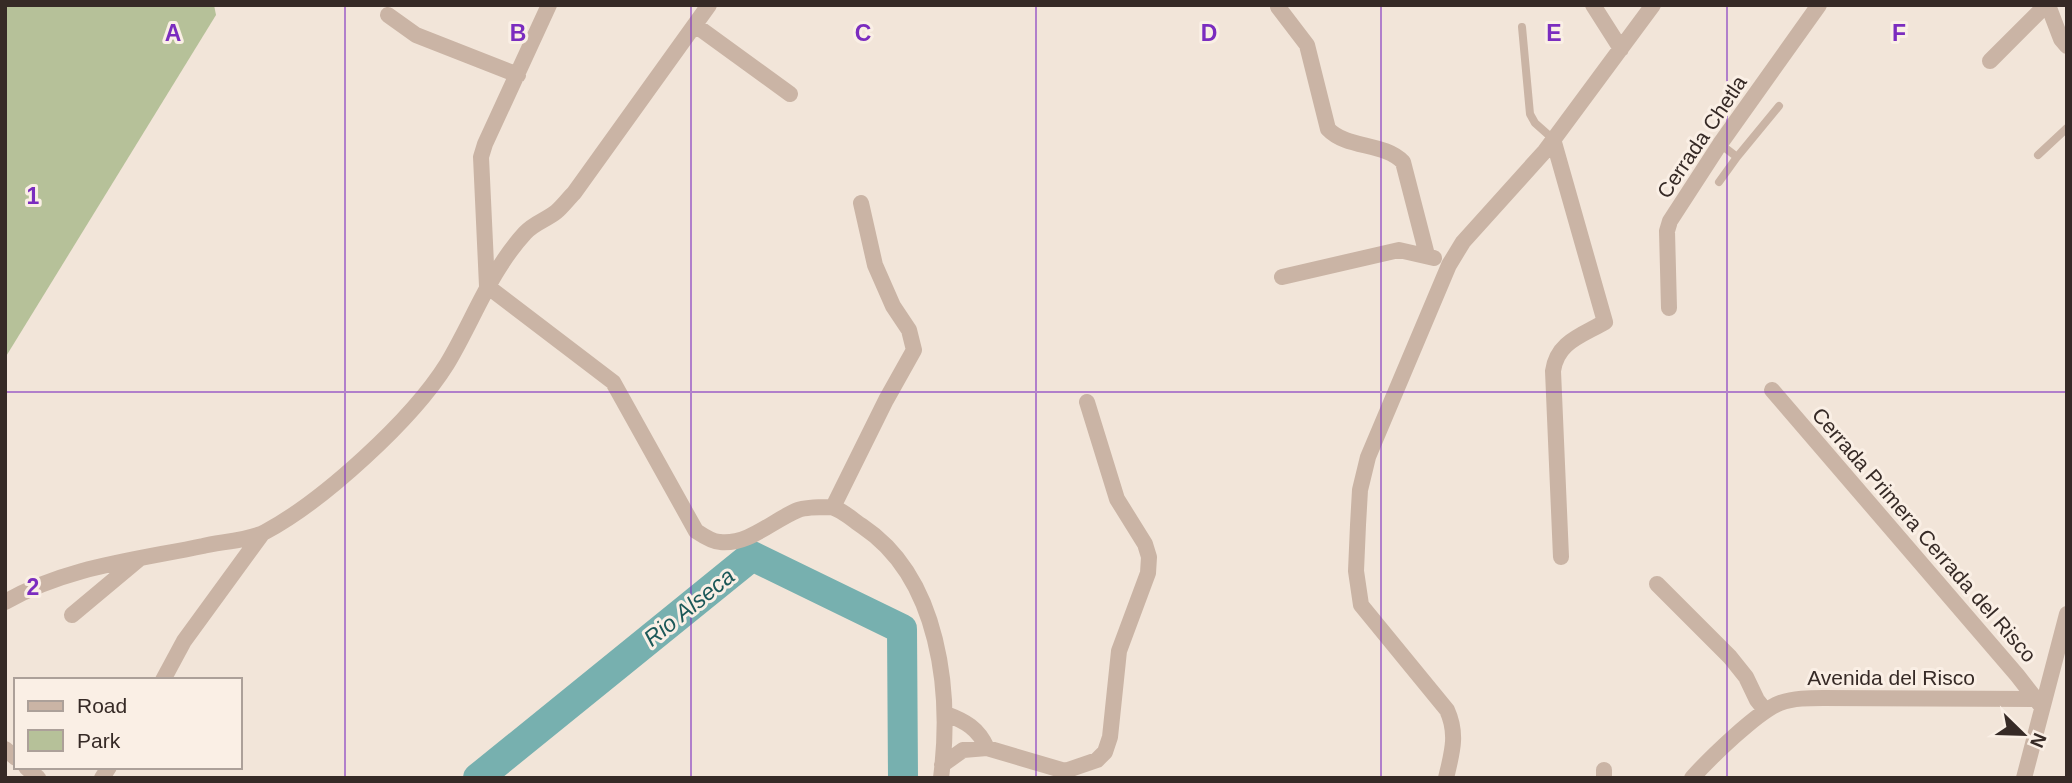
<svg xmlns="http://www.w3.org/2000/svg" width="2072" height="783" font-family="Helvetica,sans-serif">
  <rect width="100%" height="100%" fill="#f2e5d9"/>
  <!-- green -->
  <path fill="#b6c199" d="M5,5H214L216,15L5,358Z"/>
  <g fill="none" stroke-linecap="round" stroke-linejoin="round">
    <!-- river -->
    <path stroke="#77b0af" stroke-width="30" d="M478,778L752,556L902,629L903,778"/>
    <!-- service -->
    <path stroke="#cab4a5" stroke-width="8" d="M1522,27L1530,114L1535,123L1553,139
      M1720,144L1737,157L1779,106
      M2038,155L2067,128
      M1719,182L1737,157"/>
    <!-- minor -->
    <path stroke="#cab4a5" stroke-width="16" d="M549,5L485,144L481,157L487,286L613,382L696,531C702,535 712,542 720,542C749,545 773,520 798,510C806,507 821,507 830,507C840,508 853,520 862,526C940,578 952,692 941,778
      M1593,5L1621,49
      M2048,5L2061,39L2067,46
      M1278,7L1307,45L1328,129C1347,149 1384,142 1403,162L1427,255
      M388,15L416,35L518,75
      M695,25L790,94
      M1990,61L2046,5
      M1553,139L1605,322C1581,336 1557,342 1553,371L1561,557
      M1282,277L1399,250L1434,258
      M1669,308L1667,231L1670,221L1720,144L1819,5
      M1772,390L2017,675L2042,707
      M833,507L886,400L914,350L909,330L893,306L875,265L861,203
      M1657,584L1730,657L1746,677L1757,700L1765,710
      M5,602C66,567 136,560 203,546C220,542 250,540 265,532C323,501 412,420 447,364C473,321 490,271 525,233C534,223 546,220 556,212C562,207 568,199 574,193L709,5
      M72,615L139,559
      M163,680L184,641L262,534
      M946,714C965,721 978,728 987,748
      M5,749L16,758
      M942,765L963,750L987,748L1065,771L1097,760L1105,752L1110,737L1119,651L1148,573L1149,557L1145,544L1117,499L1087,402
      M26,767L38,778
      M1604,770V778
      M102,778L109,767
      M1446,778C1452,753 1458,734 1447,710L1361,605L1356,571L1358,525L1360,490L1368,457L1449,265L1463,242L1545,151L1653,5
      M1692,778C1709,759 1758,711 1780,703C1794,698 1809,698 1823,698L2035,699
      M2024,778L2067,614"/>
  </g>
  <!-- grid -->
  <path fill="none" stroke="#7b2cbf" stroke-width="2" stroke-opacity="0.55" d="M345,5V778M691,5V778M1036,5V778M1381,5V778M1727,5V778M5,392H2067"/>
  <g text-anchor="middle" stroke-width="6" stroke-linejoin="round" paint-order="stroke">
    <!-- street labels -->
    <g font-size="21" fill="#362a26" stroke="#faefe5">
      <text transform="translate(1702 137) rotate(-56)" y="7">Cerrada Chetla</text>
      <text transform="translate(1924 535) rotate(49)" y="7">Cerrada Primera Cerrada del Risco</text>
      <text x="1891" y="685">Avenida del Risco</text>
    </g>
    <!-- water labels -->
    <g font-size="23" font-style="italic" fill="#1b5858" stroke="#faefe5">
      <text transform="translate(689 607) rotate(-39)" y="8">Rio Alseca</text>
    </g>
  </g>
  <g font-size="23" text-anchor="middle" font-weight="bold" fill="#7b2cbf" stroke="#faefe5" stroke-width="6" stroke-linejoin="round" paint-order="stroke">
    <text x="173" y="41">A</text>
    <text x="518" y="41">B</text>
    <text x="863" y="41">C</text>
    <text x="1209" y="41">D</text>
    <text x="1554" y="41">E</text>
    <text x="1899" y="41">F</text>
    <text x="33" y="204">1</text>
    <text x="33" y="595">2</text>
  </g>
  <!-- border -->
  <rect width="2072" height="783" fill="none" stroke="#362a26" stroke-width="14"/>
  <!-- legend -->
  <rect x="14" y="678" width="228" height="91" fill="#faefe5" stroke="#aca099" stroke-width="2"/>
  <rect x="28" y="701" width="35" height="10" fill="#cab4a5" stroke="#aca099" stroke-width="2"/>
  <text x="77" y="713" font-size="21" fill="#362a26">Road</text>
  <rect x="28" y="730" width="35" height="21" fill="#b6c199" stroke="#aca099" stroke-width="2"/>
  <text x="77" y="748" font-size="21" fill="#362a26">Park</text>
  <!-- north arrow -->
  <g transform="translate(2023 734) rotate(113)" stroke="#faefe5" stroke-width="5" paint-order="stroke">
  <path d="M0-5L12 26L0 18L-12 26Z" fill="#362a26"/>
  <text y="-10" font-size="19" font-weight="bold" text-anchor="middle" fill="#362a26">N</text>
  </g>
</svg>
